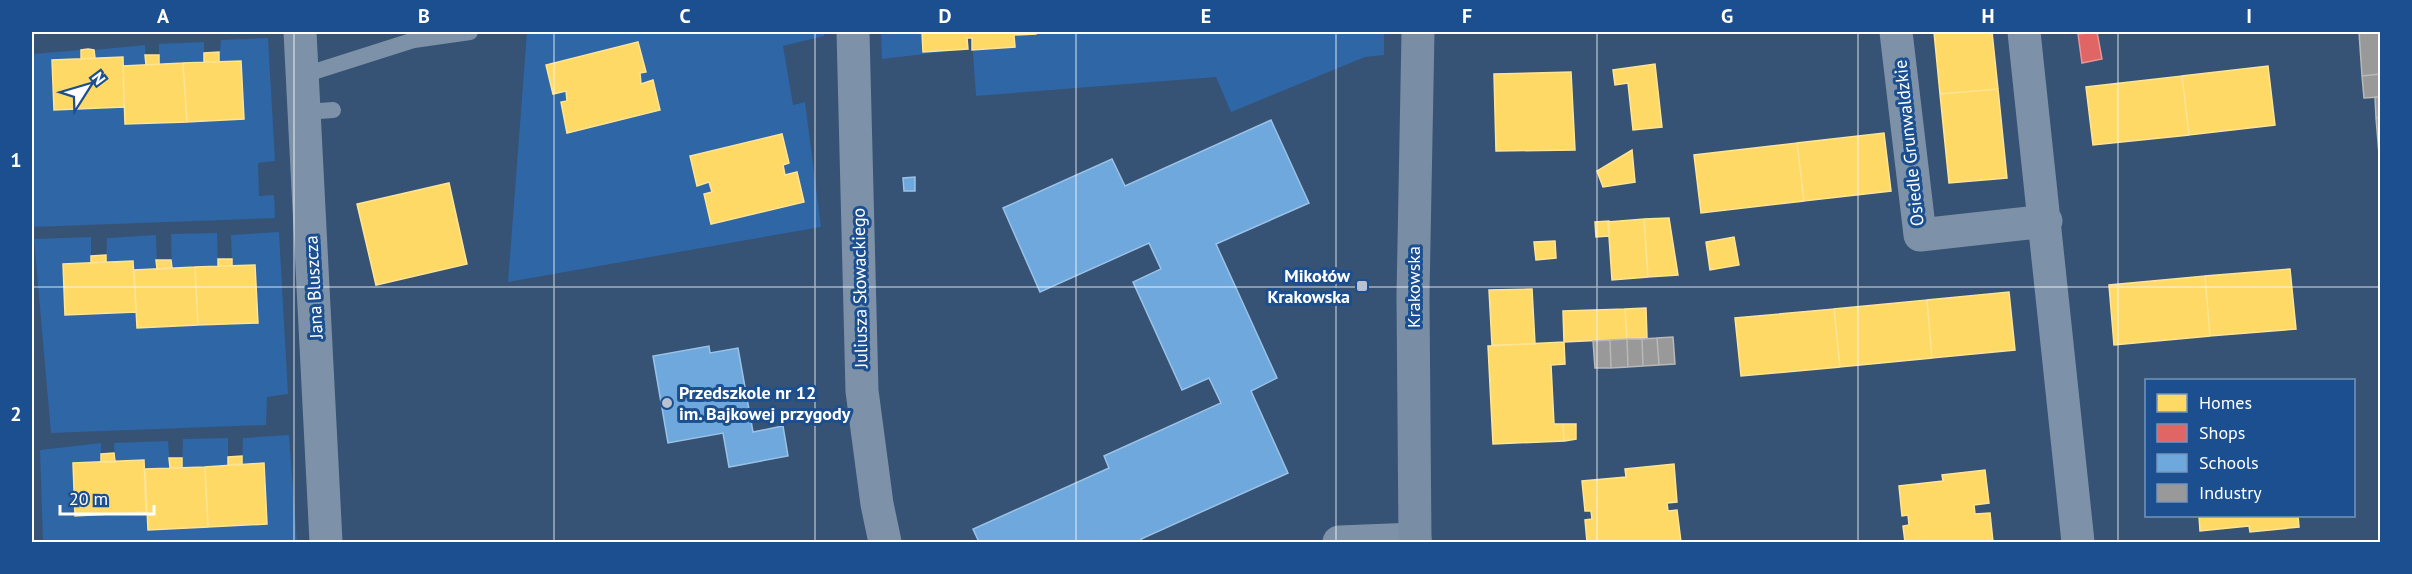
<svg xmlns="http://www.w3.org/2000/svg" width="2412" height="574" font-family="'PT Sans',sans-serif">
  <rect width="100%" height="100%" fill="#365274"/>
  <!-- green -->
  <path fill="#2f66a5" d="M527,32H824V36L783,46L793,105L805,102L821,227L508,282Z
    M881,32H1384V55L1365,57L1231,112L1216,77L976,96L972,38L967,39L968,49L882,59Z
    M268,38L275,161L258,163L259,196L274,195L275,218L32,227V54L81,50V59L52,60L54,109L124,107L125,124L243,119L241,61L219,62L221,40Z
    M204,42V62L159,64V44Z
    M145,45L146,65L123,66V57L95,58L94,50Z
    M279,232L288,394L267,397L266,425L51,433L34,239L91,237V263L63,265L65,315L136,312L137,328L257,323L255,265L232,266L231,235Z
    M217,233L218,266L172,268L171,234Z
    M156,235L157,269L134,270L133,261L106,262L107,238Z
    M289,435L297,542H43L40,450L101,443V462L73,464L75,516L146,512L148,530L263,463L242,464L243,438Z
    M228,438V465L182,468L183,439Z
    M168,441L170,468L145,469L144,460L115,462L114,443Z"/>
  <!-- homes -->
  <path fill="#ffd966" stroke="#ffe494" stroke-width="1.5" d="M922,32H1036V34L1014,35L1015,47L972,50V38H967L968,49L923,52Z
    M1934,32H1992L1998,89L1940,94Z
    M638,42L646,72L640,73L641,84L653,80L660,110L567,133L561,102L567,101L566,91L553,94L546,65Z
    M88,49L94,50L95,58L81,59V50Z
    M219,52V62H204V53Z
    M145,55H159V64L146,65Z
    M123,57L124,107L54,110L52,60Z
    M241,61L244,119L187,122L183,63Z
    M183,63L187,122L125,124L123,66Z
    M1655,64L1662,127L1633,130L1628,83L1615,85L1613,70Z
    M2268,66L2275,125L2189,135L2182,76Z
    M1571,72L1575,150L1496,151L1494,74Z
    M2182,76L2189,135L2093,145L2086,87Z
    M1998,89L2007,178L1949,183L1940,94Z
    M1884,133L1891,191L1804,201L1797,143Z
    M782,134L789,163L783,165L785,175L797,172L804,202L711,224L704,194L712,192L709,182L697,186L690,156Z
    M1797,143L1804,201L1701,213L1694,155Z
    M1632,150L1635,182L1603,187L1597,171Z
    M449,183L467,264L376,285L357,204Z
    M1669,218L1678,275L1648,277L1644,219Z
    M1644,219L1648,277L1612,280L1608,222Z
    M1609,221V236L1596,237L1595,222Z
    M1734,237L1739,265L1710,270L1706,242Z
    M1555,241L1556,258L1536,260L1534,242Z
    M106,255V262L91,263V256Z
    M218,259H232V266H218Z
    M156,260H171L172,268L157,269Z
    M133,261L136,312L65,315L63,264Z
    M255,265L258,323L198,325L195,267Z
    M195,267L198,325L137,328L134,270Z
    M2290,269L2296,329L2210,336L2205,276Z
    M2205,276L2210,336L2114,345L2109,285Z
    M1532,289L1535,344L1492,345L1489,290Z
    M2009,292L2015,350L1932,358L1927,300Z
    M1927,300L1932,358L1840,367L1834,309Z
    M1646,308L1647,338L1627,339L1625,309Z
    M1625,309L1627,339L1564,342L1563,311Z
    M1834,309L1840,367L1741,376L1735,318Z
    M1564,342L1565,364L1551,365L1554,424H1563L1564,441L1493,444L1488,346Z
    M1563,424H1576V439L1564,441Z
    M114,453L115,462H101V454Z
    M242,456V464L228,465V457Z
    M169,458H182V468H170Z
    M144,460L146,512L75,516L73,463Z
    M264,463L267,524L208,527L205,467Z
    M1674,464L1677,502L1667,503L1668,511L1677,510L1681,542H1587L1585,520L1592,519L1591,511H1585L1582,481L1626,477L1625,469Z
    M205,467L208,527L148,530L145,469Z
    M1985,470L1989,503L1974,505L1975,514L1990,513L1993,542H1905L1903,526L1909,525L1908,515L1902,516L1899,486L1943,481L1942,475Z
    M2199,516H2298L2299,527L2250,532L2249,526L2200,531Z"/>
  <!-- shops -->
  <path fill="#e06666" stroke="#e99494" stroke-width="1.5" d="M2097,32L2102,59L2082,63L2078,34Z"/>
  <!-- schools -->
  <path fill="#6fa8dc" stroke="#9ac2e6" stroke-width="1.5" d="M1271,120L1309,203L1216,244L1277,378L1251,391L1288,473L1141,539L1143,542H979L973,529L1109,468L1104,456L1221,403L1209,378L1182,390L1133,282L1161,269L1149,243L1040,292L1003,208L1112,159L1125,186Z
    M915,177V191H904L903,178Z
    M709,346L710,353L738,348L753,432L783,426L788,456L729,467L723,433L668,443L653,356Z"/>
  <!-- industry -->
  <path fill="#999" stroke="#b8b8b8" stroke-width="1.5" d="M2359,32H2380V74L2362,76Z
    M2380,74V97L2364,98L2362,76Z
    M2375,97H2380V117L2376,118Z
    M2380,117V166L2376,118Z
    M1673,337L1675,364L1659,365L1657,338Z
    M1657,338L1659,365L1643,366L1642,339Z
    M1627,339H1642L1643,366L1628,367Z
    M1627,339L1628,367L1611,368L1610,340Z
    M1610,340L1611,368H1595L1593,341Z"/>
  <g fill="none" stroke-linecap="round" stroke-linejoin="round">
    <!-- lane -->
    <path stroke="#7d92a8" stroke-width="16" d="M304,75L414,40L470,32
      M306,112L333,110"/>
    <!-- street -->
    <path stroke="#7d92a8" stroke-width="33" d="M300,32L326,542
      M853,32L862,391L877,504L885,542
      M1896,32L1920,235L2046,221
      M2024,32L2078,542
      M1339,542L1415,539"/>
    <!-- secondary -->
    <path stroke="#798da4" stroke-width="33" d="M1415,542L1413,296L1418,32"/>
  </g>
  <!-- grid -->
  <path fill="none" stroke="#fff" stroke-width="1.5" stroke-opacity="0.55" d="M294,32V542M554,32V542M815,32V542M1076,32V542M1336,32V542M1597,32V542M1858,32V542M2118,32V542M32,287H2380"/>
  <!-- markers -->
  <g fill="#b9c2ce" stroke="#1b4f8f" stroke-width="2">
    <rect x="1356" y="280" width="12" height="12" rx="3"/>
    <circle cx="667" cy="403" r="6"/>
  </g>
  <g text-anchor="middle" stroke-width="6" stroke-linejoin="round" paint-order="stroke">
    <!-- street labels -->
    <g font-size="18" fill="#fff" stroke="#1b4f8f">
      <text transform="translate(1909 143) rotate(-96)" y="6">Osiedle Grunwaldzkie</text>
      <text transform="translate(314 287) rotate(-93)" y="6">Jana Bluszcza</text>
      <text transform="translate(1414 287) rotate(-90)" y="6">Krakowska</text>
      <text transform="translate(860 288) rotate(-91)" y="6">Juliusza Słowackiego</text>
    </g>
    <!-- poi labels -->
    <g font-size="18" font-weight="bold" fill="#fff" stroke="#1b4f8f" text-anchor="end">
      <text x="1350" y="282">Mikołów<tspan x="1350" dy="21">Krakowska</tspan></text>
      <text x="679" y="399" text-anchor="start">Przedszkole nr 12<tspan x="679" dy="21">im. Bajkowej przygody</tspan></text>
    </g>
  </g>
  <!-- border -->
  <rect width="2412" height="574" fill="none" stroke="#1b4f8f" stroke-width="66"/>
  <!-- legend -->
  <rect x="2145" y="379" width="210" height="138" fill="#1b4f8f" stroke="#7695bc" stroke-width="1.5"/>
  <rect x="2157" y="394" width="30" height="18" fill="#ffd966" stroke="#7695bc" stroke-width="1.5"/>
  <text x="2199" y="409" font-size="18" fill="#ffffff">Homes</text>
  <rect x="2157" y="424" width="30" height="18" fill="#e06666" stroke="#7695bc" stroke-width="1.5"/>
  <text x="2199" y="439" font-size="18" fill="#ffffff">Shops</text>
  <rect x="2157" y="454" width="30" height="18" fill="#6fa8dc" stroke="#7695bc" stroke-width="1.5"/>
  <text x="2199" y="469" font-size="18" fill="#ffffff">Schools</text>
  <rect x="2157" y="484" width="30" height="18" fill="#999999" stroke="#7695bc" stroke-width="1.5"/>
  <text x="2199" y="499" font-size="18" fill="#ffffff">Industry</text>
  <!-- north arrow -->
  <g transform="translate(87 87) rotate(53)" stroke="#1b4f8f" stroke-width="4.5" paint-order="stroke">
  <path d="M0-4.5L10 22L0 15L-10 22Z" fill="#ffffff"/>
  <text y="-9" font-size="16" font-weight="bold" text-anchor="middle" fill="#ffffff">N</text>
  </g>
  <!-- scale -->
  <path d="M60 505v9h94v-9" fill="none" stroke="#ffffff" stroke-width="3"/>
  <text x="69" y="505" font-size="18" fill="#ffffff" stroke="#1b4f8f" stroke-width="4.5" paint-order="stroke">20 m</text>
  <rect x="33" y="33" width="2346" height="508" fill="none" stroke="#fff" stroke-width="2"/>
  <g font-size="20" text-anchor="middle" font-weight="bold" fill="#fff">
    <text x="163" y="23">A</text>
    <text x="424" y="23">B</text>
    <text x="685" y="23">C</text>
    <text x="945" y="23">D</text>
    <text x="1206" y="23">E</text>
    <text x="1467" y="23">F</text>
    <text x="1727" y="23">G</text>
    <text x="1988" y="23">H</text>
    <text x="2249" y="23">I</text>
    <text x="16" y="167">1</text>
    <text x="16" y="421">2</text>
  </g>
</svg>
